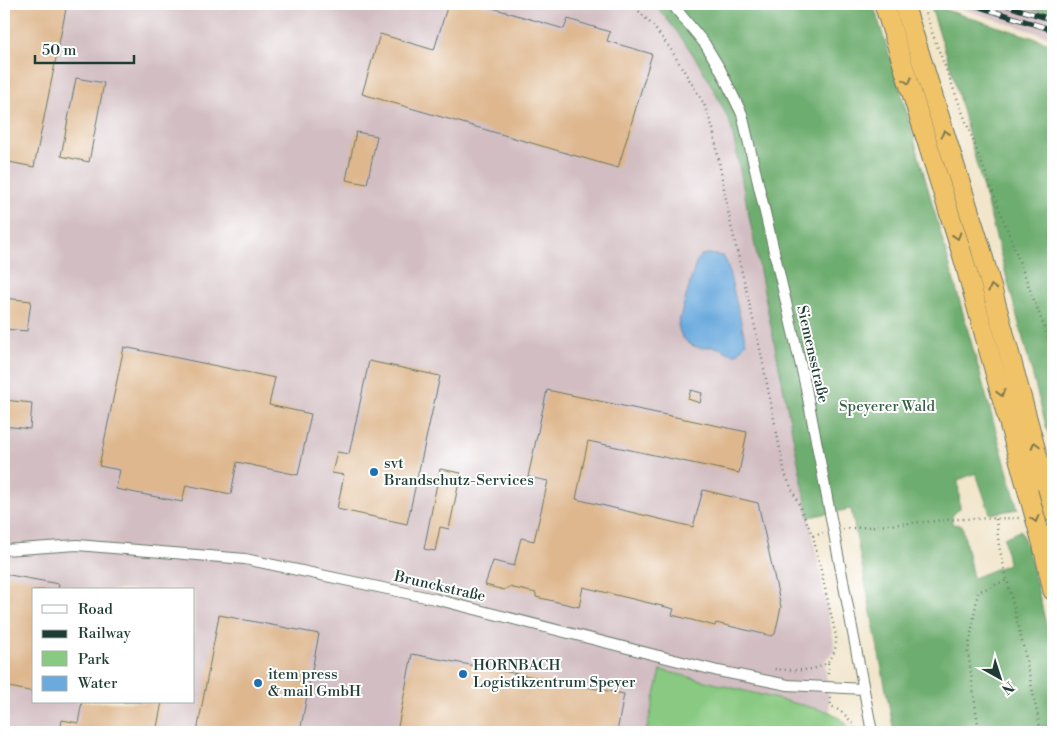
<svg xmlns="http://www.w3.org/2000/svg" width="1057" height="736" font-family="'Libre Bodoni',serif">
  <rect width="100%" height="100%" fill="#fff"/>
  <filter id="ink" filterUnits="userSpaceOnUse"><feTurbulence type="fractalNoise" baseFrequency=".02" numOctaves="2"/><feDisplacementMap in="SourceGraphic" scale="10" xChannelSelector="R" yChannelSelector="G"/><feConvolveMatrix kernelMatrix="1 2 1 2 8 2 1 2 1" color-interpolation-filters="sRGB"/></filter>
  <filter id="wash" filterUnits="userSpaceOnUse"><feTurbulence type="fractalNoise" baseFrequency=".0096" numOctaves="4" result="noise"/><feDisplacementMap in="SourceGraphic" scale="20" xChannelSelector="R" yChannelSelector="G"/><feGaussianBlur stdDeviation="1.12" result="paint"/><feColorMatrix in="noise" values="0 0 0 0 0 0 0 0 0 0 0 0 0 0 0 0 0 1.4 0 .05"/><feComposite in="paint" operator="in"/></filter>
  <g filter="url(#wash)">
    <rect width="100%" height="100%" fill="#f1e5ca"/>
    <!-- industrial -->
    <path fill="#d2bec2" fill-rule="evenodd" d="M4,4H654L675,28L698,62L716,92L731,126L834,642V650L825,661L830,712L845,722L850,732H4ZM34,590H194V702H34Z
      M947,4H1019L1053,15V38Z"/>
    <!-- green -->
    <path fill="#89c981" stroke="#54835a" d="M661,670L830,712L845,722L850,732H646Z"/>
    <!-- forest -->
    <path fill="#6ead6f" stroke="#467552" d="M654,4H873L899,85L1018,509L990,514L976,473L958,480L960,508L952,516V524L962,525L973,578L1008,564L1004,538L1021,530L1031,561L1053,653V732H894L851,509L809,517L731,126C712,81 687,41 654,4Z
      M1015,4H1053V16Z
      M930,5L1053,44V452L951,68Z"/>
    <!-- water -->
    <path fill="#6caade" stroke="#467489" d="M709,254L723,256L727,263L746,343L737,354C727,354 723,348 714,347C710,346 706,348 702,348C689,347 679,337 678,324L696,263L701,255Z"/>
    <g id="blocks">
      <!-- building -->
      <path fill="#deb78e" d="M4,4H67L34,167L4,161Z
        M448,4H479L564,29L568,19L610,32L607,41L652,54L618,168L362,94L380,34L434,50Z
        M76,78L104,83L89,162L61,156Z
        M356,132L377,136L367,184L346,180Z
        M4,298L31,301L27,331L4,329Z
        M124,347L275,378L269,405L311,414L298,475L237,462L231,494L186,485L182,502L116,489L120,470L99,466Z
        M369,361L440,376L407,524L337,509L344,475L332,473L337,452L349,454Z
        M547,390L747,432L739,473L588,441L576,499L693,527L703,490L758,503L781,607L775,634L772,636L716,623L715,626L672,615L674,609L583,587L579,607L536,597V593L509,587L504,590L485,585L493,561L514,566L521,538L534,541L548,481L528,477Z
        M691,390L702,393L700,403L688,399Z
        M4,400L32,403L30,429L4,426Z
        M440,469L461,473L449,529L440,527L435,551L424,549Z
        M4,574L59,584L58,590H34V692L4,686Z
        M219,615L319,634L300,732H197Z
        M412,654L624,694L617,732H397Z
        M82,702H162L156,732L122,730V732H60L62,720L78,723Z"/>
    </g>
  </g>
  <g filter="url(#ink)">
    <use href="#blocks" fill-opacity="0" stroke="#687868" stroke-width="1"/>
    <g fill="none" stroke-linecap="round" stroke-linejoin="round">
      <!-- street casing -->
      <g stroke="#687868" stroke-width="12">
        <path id="street" d="M672,4L705,44L720,69L742,114L806,388L872,732
          M4,550L77,545L245,559L435,599L718,671L788,685L864,689"/>
      </g>
      <!-- highway casing -->
      <g stroke="#687868" stroke-width="21">
        <path id="highway" d="M884,4L963,257L1028,492
          M904,4L981,249L1053,513
          M1043,546L1053,591"/>
      </g>
      <!-- path -->
      <path stroke="#687868" stroke-width="2.5" stroke-dasharray="1 4" stroke-linecap="butt" d="M632,4L653,26L670,48L704,104L713,129L730,221L760,349L785,474L813,536L836,636C838,675 802,671 774,669
        M923,4L933,35L1053,350
        M996,519L999,546L1025,654L1041,732
        M843,529L957,519L1019,518
        M813,536L823,533
        M828,663V677
        M830,698L831,706C842,711 853,720 855,732
        M979,732L968,652L978,592L1007,580"/>
      <!-- street -->
      <use href="#street" stroke="#fff" stroke-width="10"/>
      <!-- highway -->
      <use href="#highway" stroke="#f1c369" stroke-width="19"/>
      <!-- rail casing -->
      <g stroke="#1f3d34" stroke-width="5.5">
        <path id="rail" d="M970,4L1053,30
          M1002,4L1053,20"/>
      </g>
      <!-- rail -->
      <use href="#rail" stroke="#fff" stroke-width="4" stroke-dasharray="11" stroke-linecap="butt"/>
      <!-- highway-bridge casing -->
      <g stroke="#687868" stroke-width="21" stroke-linecap="butt">
        <path id="highway-bridge" d="M1028,492L1043,546"/>
      </g>
      <!-- highway-bridge -->
      <use href="#highway-bridge" stroke="#f1c369" stroke-width="19"/>
    </g>
    <!-- one-way arrows -->
    <defs><path id="oneway-chevron" d="M-2-3.5L2.5 0L-2 3.5" fill="none" stroke-width="1.6" stroke-linecap="round" stroke-linejoin="round" transform="scale(1.25)"/></defs>
    <g stroke="#7d794c">
      <use href="#oneway-chevron" transform="translate(908 81) rotate(73)"/>
      <use href="#oneway-chevron" transform="translate(945 133) rotate(-107)"/>
      <use href="#oneway-chevron" transform="translate(957 236) rotate(73)"/>
      <use href="#oneway-chevron" transform="translate(992 288) rotate(-105)"/>
      <use href="#oneway-chevron" transform="translate(1001 393) rotate(75)"/>
      <use href="#oneway-chevron" transform="translate(1035 445) rotate(-105)"/>
      <use href="#oneway-chevron" transform="translate(1035 519) rotate(75)"/>
    </g>
  </g>
  <!-- markers -->
  <g fill="#1f6fb2" stroke="#fff" stroke-width="2">
    <circle cx="374" cy="472" r="5"/>
    <circle cx="463" cy="674" r="5"/>
    <circle cx="258" cy="683" r="5"/>
  </g>
  <g text-anchor="middle" stroke-width="4" stroke-linejoin="round" paint-order="stroke">
    <!-- street labels -->
    <g font-size="15" fill="#1f3d34" stroke="#fff">
      <text transform="translate(813 354) rotate(77)" y="5">Siemensstraße</text>
      <text transform="translate(440 586) rotate(13)" y="5">Brunckstraße</text>
    </g>
    <!-- park labels -->
    <g font-size="15" fill="#3a6047" stroke="#fff">
      <text x="887" y="411">Speyerer Wald</text>
    </g>
    <!-- poi labels -->
    <g font-size="15" fill="#1f3d34" stroke="#fff" text-anchor="start">
      <text x="384" y="468">svt<tspan x="384" dy="17">Brandschutz-Services</tspan></text>
      <text x="473" y="670">HORNBACH<tspan x="473" dy="17">Logistikzentrum Speyer</tspan></text>
      <text x="268" y="679">item press<tspan x="268" dy="17">&amp; mail GmbH</tspan></text>
    </g>
  </g>
  <!-- margin -->
  <rect width="1057" height="736" fill="none" stroke="#fff" stroke-width="20"/>
  <!-- legend -->
  <rect x="32" y="588" width="162" height="115" fill="#ffffff" stroke="#a5b1ae"/>
  <rect x="42" y="605" width="25" height="8" fill="#ffffff" stroke="#a5b1ae"/>
  <text x="78" y="614" font-size="15" fill="#1f3d34">Road</text>
  <rect x="42" y="630" width="25" height="8" fill="#1f3d34" stroke="#a5b1ae"/>
  <text x="78" y="638" font-size="15" fill="#1f3d34">Railway</text>
  <rect x="42" y="651" width="25" height="15" fill="#89c981" stroke="#a5b1ae"/>
  <text x="78" y="664" font-size="15" fill="#1f3d34">Park</text>
  <rect x="42" y="676" width="25" height="15" fill="#6caade" stroke="#a5b1ae"/>
  <text x="78" y="688" font-size="15" fill="#1f3d34">Water</text>
  <!-- north arrow -->
  <g transform="translate(1000 678) rotate(141)" stroke="#ffffff" stroke-width="4" paint-order="stroke">
  <path d="M0-4L9 19L0 12L-9 19Z" fill="#1f3d34"/>
  <text y="-8" font-size="14" font-weight="bold" text-anchor="middle" fill="#1f3d34">N</text>
  </g>
  <!-- scale -->
  <path d="M35 55v8h99v-8" fill="none" stroke="#1f3d34" stroke-width="2.5"/>
  <text x="42" y="55" font-size="15" fill="#1f3d34" stroke="#ffffff" stroke-width="4" paint-order="stroke">50 m</text>
</svg>
